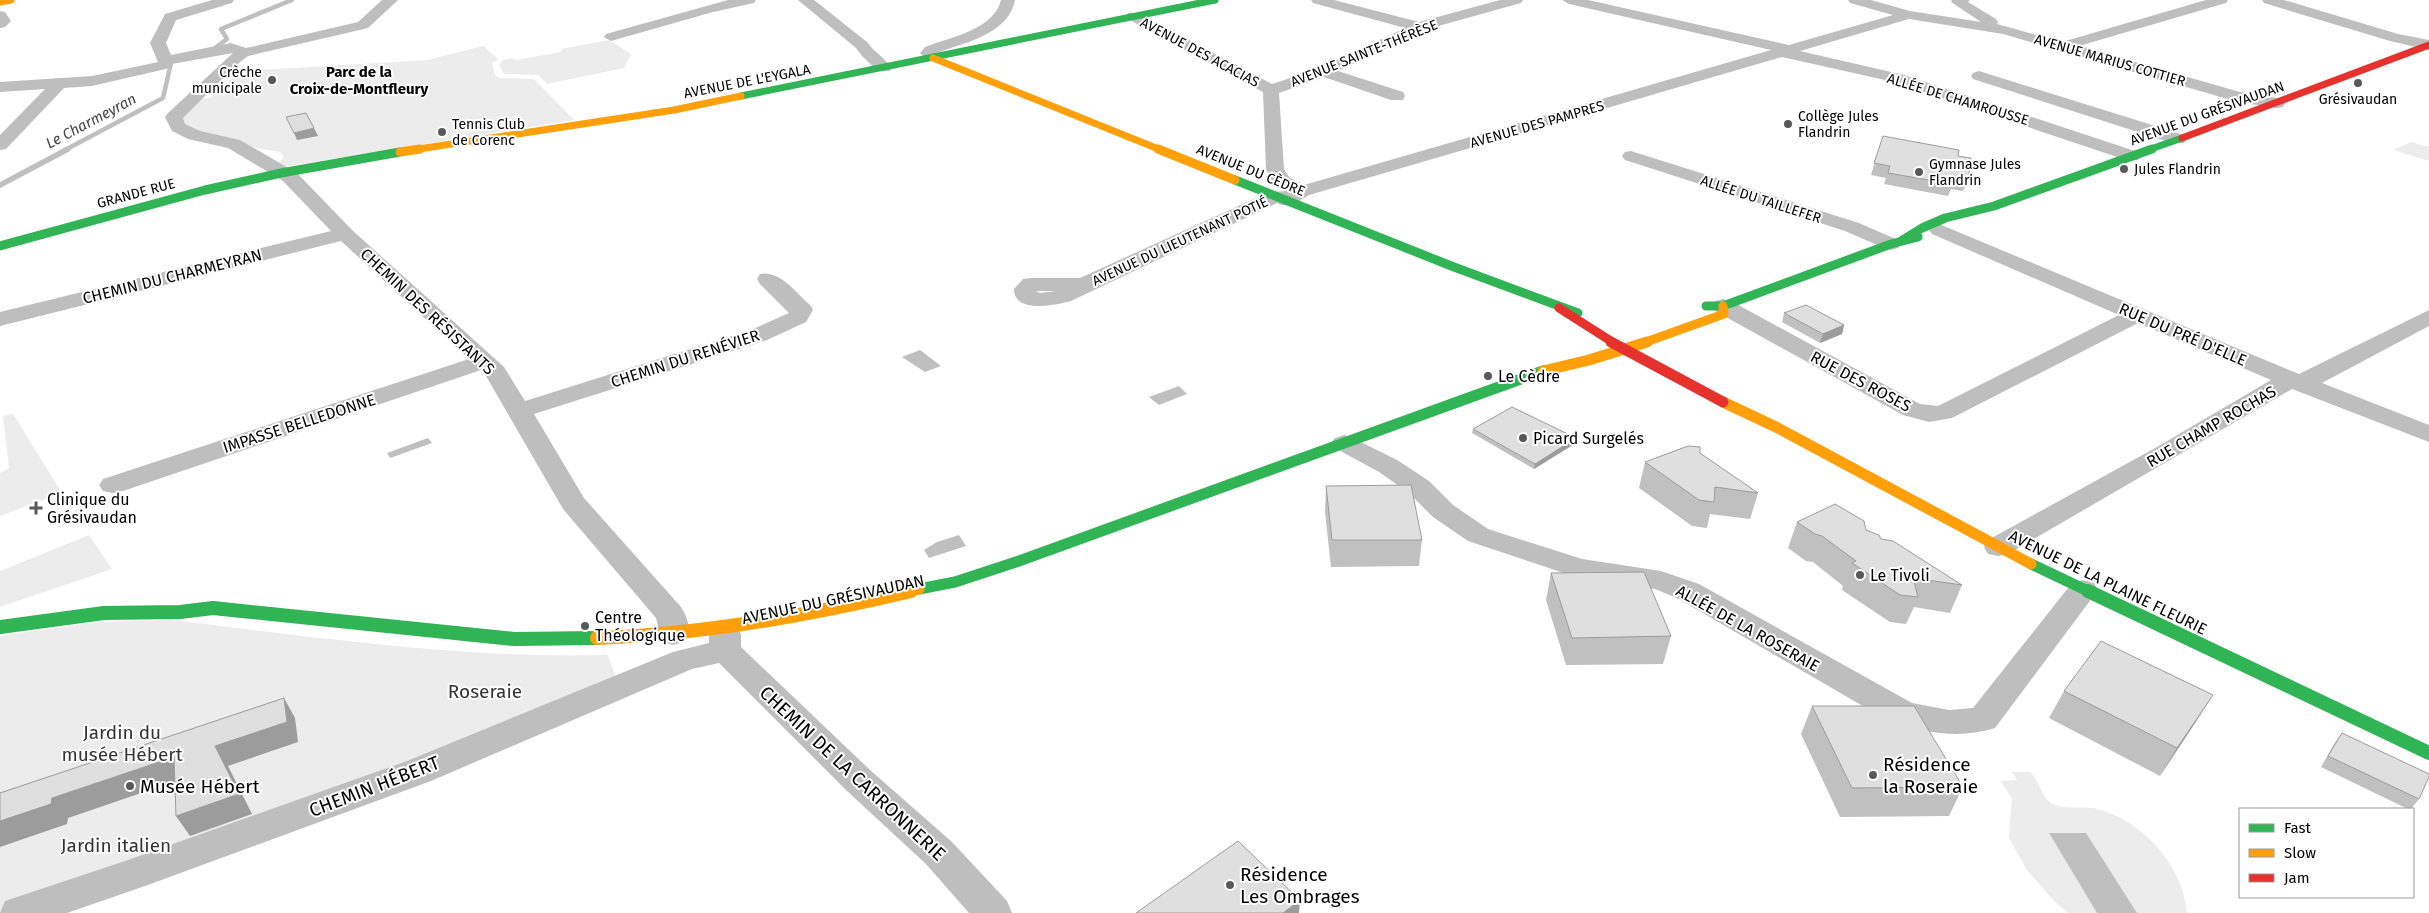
<svg xmlns="http://www.w3.org/2000/svg" width="2429" height="913" font-family="'Fira Sans',sans-serif">
  <rect width="100%" height="100%" fill="#fff"/>
  <!-- green -->
  <path fill="#ececec" d="M609,40L631,54L624,68L547,84L538,75L504,74L499,65L503,60L512,58L516,60L561,52V49Z
    M483,46L498,59L492,63L495,75L500,78L534,79L574,120L284,167L279,163L284,157L280,152C248,148 214,138 184,125L183,116L199,100L211,97L233,77H222L226,72L427,60Z
    M2411,142L2429,147V161L2393,150Z
    M13,414L62,493L0,516V473L9,468L3,416Z
    M89,535L112,569L0,607V571Z
    M171,620C316,637 462,659 608,655L616,678L179,852L0,913V636L98,622Z
    M2012,772H2030C2040,781 2042,801 2055,805C2068,810 2086,805 2101,810C2145,823 2183,867 2187,913H2068L2054,901L2026,869L2009,838L2012,798L2000,781L2017,780Z"/>
  <!-- water -->
  <path fill="#bfbfbf" d="M920,350L941,366L925,372L902,357Z
    M1179,386L1187,394L1159,405L1149,397Z
    M428,438L432,443L390,458L387,453Z
    M959,535L966,546L929,558L924,550L937,542Z
    M2049,833H2086L2137,913H2097Z"/>
  <g fill="none" stroke-linecap="round" stroke-linejoin="round">
    <!-- stream-far1 -->
    <path stroke="#bfbfbf" stroke-width="4.5" d="M215,48L227,39L221,29L292,0
      M65,150L163,98L171,63"/>
    <!-- stream -->
    <path stroke="#bfbfbf" stroke-width="5.5" d="M0,185L68,149"/>
    <!-- street -->
    <path fill="#bebebe" fill-rule="evenodd" d="M212,0H234L232,3L176,20L166,43L171,55L231,43L246,48L358,22L382,0H398L368,28L248,56L235,66L183,118L185,124L200,131L240,140L297,173L352,230L504,367L525,401L751,330L789,313L760,284L757,279L760,274C780,270 796,293 810,305L813,310L806,322L767,340L534,414L584,498L681,607C688,619 692,628 684,642L673,645L662,642C657,633 659,627 656,618L563,509L486,376L481,370L123,491L113,493L103,491L99,485L103,479L469,359L341,241L0,326V312L331,231L283,181L228,148L188,139L172,131L165,117L168,113L233,53L172,64L170,68L92,86L64,88L6,149L0,150V135L45,89L0,92V82L92,76L158,62L150,43L165,14Z
      M728,0H756L754,3L713,12L611,41L604,37L606,34Z
      M798,0H814L867,42C874,52 885,58 892,68L890,71H878L862,56L856,48Z
      M1001,0H1015C1008,35 965,42 937,53L941,58L938,61H928L920,53L925,47C950,37 994,30 1001,0Z
      M1311,0H1334L1419,22L1500,0H1523L1521,3L1424,30L1338,71L1403,92L1405,96L1403,100H1391L1324,77L1279,93L1284,169L1289,177L1304,185L1771,50L1569,4L1562,0H1588L1789,45L1893,15L1850,3L1848,0H1871L1910,11L1981,22L1951,2L1952,0H1970L1968,2L1996,19L1998,22L1997,24L2062,42L2206,0H2228L2226,3L2079,46L2240,92L2283,99L2285,103L2283,107L2277,108L2238,102L2003,34L1909,19L1800,51L1904,75L2138,152L2141,156L2138,160H2126L1894,82L1782,57L1309,195C1299,201 1288,209 1277,203L1071,301C1056,305 1014,314 1014,289L1023,279L1031,278H1080L1269,192L1287,191L1274,185L1266,169L1263,92L1128,19L1126,16L1128,13H1138L1272,84L1318,69L1405,28L1313,3ZM1036,291H1056L1040,293Z
      M2262,0H2284L2398,34L2429,40V50L2390,41L2264,3Z
      M0,11L5,12L11,21L5,27L0,28Z
      M1979,71L2184,135L2187,139L2184,143H2172L1973,79L1971,76L1973,73Z
      M1631,151L1859,223L1898,240L1901,244L1898,248L1891,250L1884,248L1845,231L1625,160L1622,156L1625,152Z
      M1939,224L2299,374L2429,310V326L2322,383L2429,425V442L2292,389L2008,554L1998,556L1988,554L1984,547L1988,540L2157,447L2271,380L2138,323L1952,418L1929,422L1903,415L1715,311L1712,306L1715,301L1723,299L1731,301L1920,404L1938,406L2119,315L1932,234L1929,230L1932,226Z
      M1344,435L1353,438L1397,460L1429,481L1453,505L1488,529L1582,559L1661,571L1699,584L1912,703L1949,710L1973,708L2072,583L2083,580L2094,583L2098,590L1995,728C1960,739 1927,733 1892,723L1677,598L1655,589L1627,584L1579,578L1468,541L1433,517L1409,493L1379,472L1335,448L1331,443L1335,438Z
      M725,623L736,626L741,634V647L870,770L952,842L1007,901L1012,913H969L926,864L846,790L719,663L692,669L431,781L145,886L67,913H0L5,901L128,860L407,761L673,652L709,643V634L714,626Z"/>
    <!-- fast-far3 -->
    <path stroke="#30b455" stroke-width="7" d="M741,96L1215,0
      M2148,150L2182,138"/>
    <!-- fast-far2 -->
    <path stroke="#30b455" stroke-width="9" d="M1235,180L1454,267L1578,313
      M1901,241L1922,228L1945,218L1994,206L2152,149
      M0,246L205,190L281,173L400,152
      M1706,306H1723L1891,244L1918,237"/>
    <!-- fast-far1 -->
    <path stroke="#30b455" stroke-width="11" d="M2031,564L2090,592
      M919,589L955,582L1016,562L1543,371"/>
    <!-- fast -->
    <path stroke="#30b455" stroke-width="14" d="M2088,591L2429,753
      M0,627L104,613L180,612L213,608L514,639L597,638"/>
    <!-- slow-far3 -->
    <path stroke="#ff9f0a" stroke-width="7" d="M0,2L11,0
      M933,58L1161,150
      M412,150L674,110L741,96"/>
    <!-- slow-far2 -->
    <path stroke="#ff9f0a" stroke-width="9" d="M1158,149L1235,180
      M400,152L420,149
      M1643,343L1724,314L1723,306"/>
    <!-- slow-far1 -->
    <path stroke="#ff9f0a" stroke-width="11" d="M1543,371L1589,360L1647,342
      M1723,402L1778,428L2031,564
      M906,592L919,589"/>
    <!-- slow -->
    <path stroke="#ff9f0a" stroke-width="14" d="M597,638C704,634 807,616 911,591"/>
    <!-- jam-far2 -->
    <path stroke="#e5322d" stroke-width="7" d="M2182,138L2429,45"/>
    <!-- jam-far1 -->
    <path stroke="#e5322d" stroke-width="9" d="M1559,308L1614,343"/>
    <!-- jam -->
    <path stroke="#e5322d" stroke-width="11" d="M1611,342L1723,402"/>
  </g>
  <!-- wall -->
  <path fill="#c0c0c0" d="M1883,136L1958,156L1968,180L1963,191L1951,189L1948,196L1884,184L1886,178L1871,175Z
    M1784,313L1844,325L1842,334L1820,343L1782,322Z
    M1473,429L1576,443L1534,469L1472,433Z
    M1700,453L1758,493L1750,519L1710,514L1707,528L1692,526L1639,488L1645,462Z
    M1326,486L1422,540L1419,566L1331,567L1325,512Z
    M1797,522L1866,530L1881,539L1962,585L1950,613L1914,607L1906,624L1890,622L1842,590L1843,586L1813,562L1806,561L1788,548Z
    M1551,573L1671,636L1663,664L1566,665L1546,600Z
    M2064,691L2213,695L2195,723L2160,776L2049,718Z
    M1812,706L1963,787L1949,816L1840,817L1801,734Z
    M2342,733L2419,799L2411,809H2408L2321,767L2334,744Z"/>
  <!-- shaded-wall -->
  <path fill="#9c9c9c" d="M314,128L318,136L297,140L294,133Z
    M1844,325L1842,334L1820,343L1823,334Z
    M1576,438V443L1534,469L1535,464Z
    M2213,695L2195,723L2160,776L2177,748Z
    M284,698L295,718L298,742L228,766L252,814L190,836L176,816L215,746Z
    M174,757L188,777L68,818L67,824L0,847V821L52,798Z
    M1300,900L1299,913H1283Z"/>
  <!-- building -->
  <path fill="#dfdfdf" stroke="#9c9c9c" d="M306,113L314,128L294,133L286,117Z
    M1883,136L1959,150L1958,156L1971,158L1968,180L1953,177L1952,184L1888,173L1890,166L1874,163Z
    M1806,305L1844,325L1823,334L1784,313Z
    M1512,407L1576,438L1535,464L1473,429Z
    M1688,446L1700,447V453L1758,493L1715,487L1714,502L1699,500L1645,462Z
    M1411,485L1422,540H1332L1326,486Z
    M1835,504L1864,521L1866,530L1879,535L1881,539L1893,541L1962,585L1913,578L1918,597L1900,595L1852,563L1856,561L1822,536L1815,534L1797,522Z
    M1644,572L1671,636L1572,638L1551,573Z
    M2101,641L2213,695L2177,748L2064,691Z
    M284,698L287,722L215,746L239,794L176,816L174,757L52,798L51,804L0,821V793Z
    M1812,706H1914L1963,787L1852,788Z
    M2342,733L2429,774V777L2419,799L2328,756Z
    M1238,841L1300,900L1283,913H1136Z"/>
  <!-- markers -->
  <g fill="#595959" stroke="#fff" stroke-width="2">
    <circle cx="272" cy="80" r="5"/>
    <circle cx="2358" cy="83" r="5"/>
    <circle cx="1788" cy="124" r="5"/>
    <circle cx="442" cy="132" r="5"/>
    <circle cx="2124" cy="169" r="5"/>
    <circle cx="1919" cy="172" r="5"/>
    <circle cx="1488" cy="376" r="5"/>
    <circle cx="1523" cy="438" r="5"/>
    <path d="M33.5 500.5h5v5h5v5h-5v5h-5v-5h-5v-5h5z"/>
    <circle cx="1860" cy="575" r="5"/>
    <circle cx="585" cy="626" r="5"/>
    <circle cx="1873" cy="775" r="5"/>
    <circle cx="130" cy="786" r="5"/>
    <circle cx="1230" cy="885" r="5"/>
  </g>
  <g text-anchor="middle" stroke-width="4" stroke-linejoin="round" paint-order="stroke">
    <!-- far-street labels -->
    <g font-size="14" fill="#000" stroke="#fff">
      <text transform="translate(1200 52) rotate(28)" y="5">AVENUE DES ACACIAS</text>
      <text transform="translate(1364 53) rotate(-22)" y="5">AVENUE SAINTE-THÉRÈSE</text>
      <text transform="translate(2110 60) rotate(16)" y="5">AVENUE MARIUS COTTIER</text>
      <text transform="translate(747 81) rotate(-11)" y="5">AVENUE DE L'EYGALA</text>
      <text transform="translate(1958 99) rotate(17)" y="5">ALLÉE DE CHAMROUSSE</text>
      <text transform="translate(2207 113) rotate(-20)" y="5">AVENUE DU GRÉSIVAUDAN</text>
      <text transform="translate(1537 124) rotate(-16)" y="5">AVENUE DES PAMPRES</text>
      <text transform="translate(1251 170) rotate(22)" y="5">AVENUE DU CÈDRE</text>
      <text transform="translate(136 193) rotate(-15)" y="5">GRANDE RUE</text>
      <text transform="translate(1761 199) rotate(18)" y="5">ALLÉE DU TAILLEFER</text>
      <text transform="translate(1180 241) rotate(-25)" y="5">AVENUE DU LIEUTENANT POTIÉ</text>
    </g>
    <!-- far-poi labels -->
    <g font-size="14" fill="#000" stroke="#fff" text-anchor="start">
      <text x="262" y="77" text-anchor="end">Crèche<tspan x="262" dy="16">municipale</tspan></text>
      <text x="2358" y="104" text-anchor="middle">Grésivaudan</text>
      <text x="1798" y="121">Collège Jules<tspan x="1798" dy="16">Flandrin</tspan></text>
      <text x="452" y="129">Tennis Club<tspan x="452" dy="16">de Corenc</tspan></text>
      <text x="1929" y="169">Gymnase Jules<tspan x="1929" dy="16">Flandrin</tspan></text>
      <text x="2134" y="174">Jules Flandrin</text>
    </g>
    <!-- far-neighbourhood labels -->
    <g font-size="15" font-weight="bold" fill="#000" stroke="#fff">
      <text x="359" y="77">Parc de la<tspan x="359" dy="17">Croix-de-Montfleury</tspan></text>
    </g>
    <!-- far-water labels -->
    <g font-size="15" font-style="italic" fill="#444" stroke="#fff">
      <text transform="translate(91 121) rotate(-28)" y="5">Le Charmeyran</text>
    </g>
    <!-- street labels -->
    <g font-size="16" fill="#000" stroke="#fff">
      <text transform="translate(172 276) rotate(-14)" y="6">CHEMIN DU CHARMEYRAN</text>
      <text transform="translate(428 311) rotate(43)" y="6">CHEMIN DES RÉSISTANTS</text>
      <text transform="translate(2183 334) rotate(23)" y="6">RUE DU PRÉ D'ELLE</text>
      <text transform="translate(685 358) rotate(-18)" y="6">CHEMIN DU RENÉVIER</text>
      <text transform="translate(1861 381) rotate(28)" y="6">RUE DES ROSES</text>
      <text transform="translate(299 423) rotate(-18)" y="6">IMPASSE BELLEDONNE</text>
      <text transform="translate(2211 426) rotate(-30)" y="6">RUE CHAMP ROCHAS</text>
      <text transform="translate(2108 582) rotate(26)" y="6">AVENUE DE LA PLAINE FLEURIE</text>
      <text transform="translate(833 599) rotate(-12)" y="6">AVENUE DU GRÉSIVAUDAN</text>
      <text transform="translate(1748 628) rotate(29)" y="6">ALLÉE DE LA ROSERAIE</text>
    </g>
    <!-- poi labels -->
    <g font-size="16" fill="#000" stroke="#fff" text-anchor="start">
      <text x="1498" y="382">Le Cèdre</text>
      <text x="1533" y="444">Picard Surgelés</text>
      <text x="47" y="505">Clinique du<tspan x="47" dy="18">Grésivaudan</tspan></text>
      <text x="1870" y="581">Le Tivoli</text>
      <text x="595" y="623">Centre<tspan x="595" dy="18">Théologique</tspan></text>
    </g>
    <!-- near-park labels -->
    <g font-size="19" fill="#333" stroke="#fff">
      <text x="485" y="698">Roseraie</text>
      <text x="122" y="739">Jardin du<tspan x="122" dy="22">musée Hébert</tspan></text>
      <text x="116" y="852">Jardin italien</text>
    </g>
    <!-- near-poi labels -->
    <g font-size="19" fill="#000" stroke="#fff" text-anchor="start">
      <text x="1883" y="771">Résidence<tspan x="1883" dy="22">la Roseraie</tspan></text>
      <text x="140" y="793">Musée Hébert</text>
      <text x="1240" y="881">Résidence<tspan x="1240" dy="22">Les Ombrages</tspan></text>
    </g>
    <!-- near-street labels -->
    <g font-size="19" fill="#000" stroke="#fff">
      <text transform="translate(853 773) rotate(43)" y="7">CHEMIN DE LA CARRONNERIE</text>
      <text transform="translate(374 786) rotate(-21)" y="7">CHEMIN HÉBERT</text>
    </g>
  </g>
  <!-- legend -->
  <rect x="2239" y="808" width="175" height="90" fill="#ffffff" stroke="#999999"/>
  <rect x="2249" y="824" width="25" height="8" fill="#30b455" stroke="#999999"/>
  <text x="2284" y="833" font-size="15" fill="#000000">Fast</text>
  <rect x="2249" y="849" width="25" height="8" fill="#ff9f0a" stroke="#999999"/>
  <text x="2284" y="858" font-size="15" fill="#000000">Slow</text>
  <rect x="2249" y="874" width="25" height="8" fill="#e5322d" stroke="#999999"/>
  <text x="2284" y="883" font-size="15" fill="#000000">Jam</text>
</svg>
